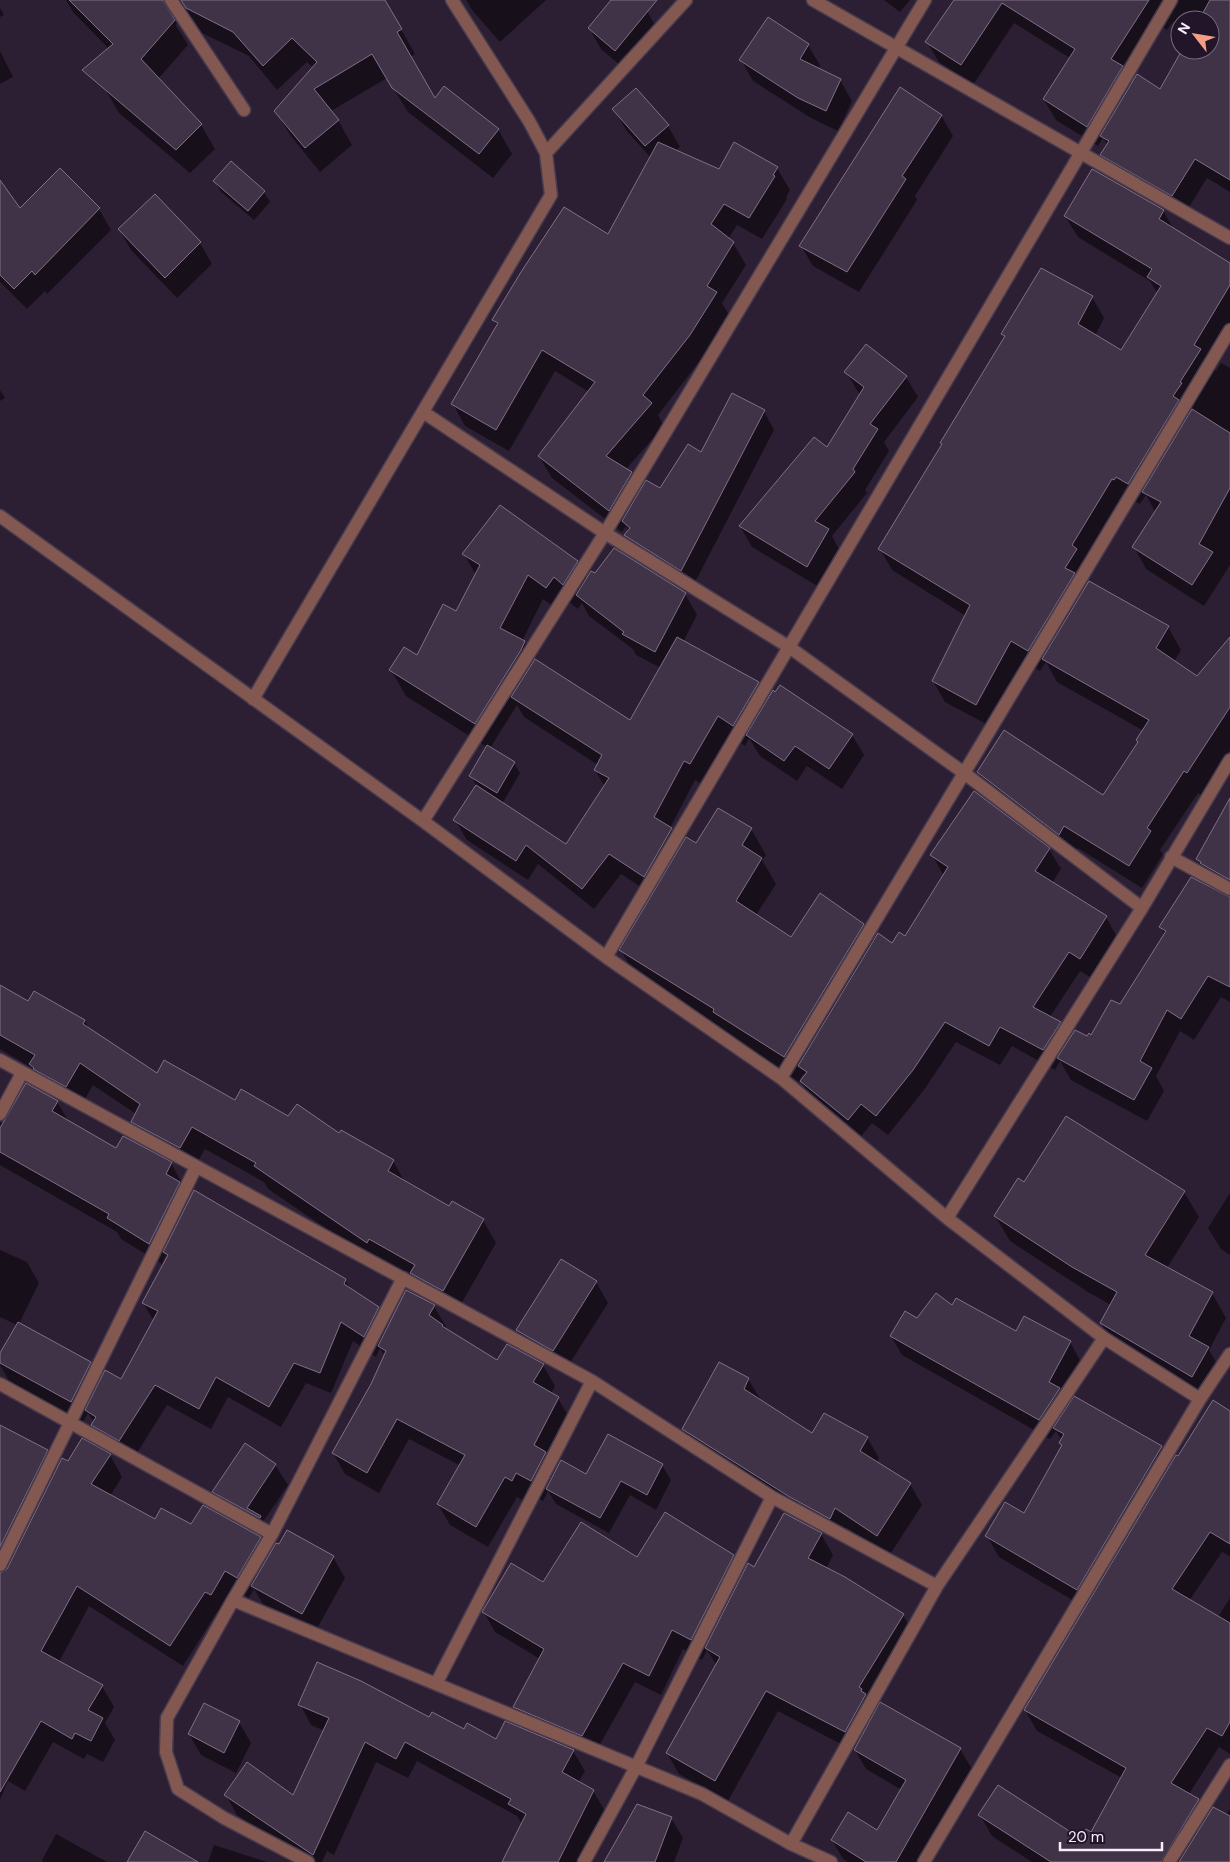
<svg xmlns="http://www.w3.org/2000/svg" width="1230" height="1862" font-family="'DM Sans',sans-serif">
  <rect width="100%" height="100%" fill="#2c1e33"/>
  <!-- shadow -->
  <path fill="#0007" fill-rule="evenodd" d="M66,0L385,1L415,54L410,57L435,100L498,129L512,154L493,178L408,112L387,78L331,111L338,120L352,145L320,172L290,135L276,111L313,68L307,62L277,90L249,56L202,33L193,19L184,16L177,20L176,26L188,45L158,79L201,125L215,149L190,173L119,113L105,89L109,49L73,12Z
    M466,0H546L500,42L472,10Z
    M613,0H644L647,11L659,32L627,71L601,49L589,28Z
    M884,0H910L900,12Z
    M955,0H1230V192L1207,178L1184,215L1114,175L1102,155L1108,145L1103,138L1098,146L1056,120L1044,100L1070,58L1014,23L973,85L939,62L927,42ZM1180,20H1210V50H1183L1160,90L1132,85L1126,74L1158,24L1167,30L1173,22L1180,34Z
    M0,8L4,15L0,17Z
    M808,45L820,65L818,69L840,80L852,101L838,131L811,118L753,81L741,60Z
    M0,51L13,77L0,84Z
    M614,109L668,126L680,147L675,151L719,171L777,168L790,190L786,197L787,199L762,239L737,225L728,239L733,243L746,265L722,303L729,315L702,358L658,415L664,426L626,469L631,473L642,490H661L701,454L764,411L774,430L692,588L636,554L626,536L629,532L626,526L622,532L552,478L539,456L589,392L555,371L509,451L465,426L453,404L497,326L494,320L609,236L651,158L626,130Z
    M941,115L953,136L915,196L917,200L859,292L813,266L801,246Z
    M60,170L99,209L111,230L47,294L45,291L27,309L0,282V182L20,210Z
    M215,182L264,192L270,202L254,220L221,192Z
    M155,195L200,243L212,264L177,298L131,250L119,229Z
    M1163,210L1174,230L1230,264V326L1210,360L1216,371L1221,363L1230,368V565L1204,606L1146,569L1134,547L1156,513L1146,495L1140,504L1128,498L1080,584L1084,592L1168,627L1181,650L1174,662L1197,677L1230,666V750L1201,795L1198,793L1160,850L1163,854L1142,888L1078,848L1072,857L991,795L978,772L1103,797L1139,743L1144,731L1057,682L1046,662L1040,671L1023,661L988,725L945,702L933,681L966,616L892,570L880,549L943,446L941,443L1005,339L1003,334L1092,297L1104,318L1095,336L1121,352L1158,294L1150,281L1078,237L1065,216Z
    M846,372L906,377L918,397L884,442L889,451L865,490L867,493L832,536L840,551L819,587L752,547L740,526L827,449L860,395Z
    M0,390L5,398L0,401Z
    M464,554L577,562L587,579L685,594L697,615L683,642L758,683L768,701L852,735L864,755L842,789L807,766L797,781L760,756L749,738L745,746L729,735L702,784L695,780L670,828L682,847L697,845L718,810L751,829L766,855L762,860L776,884L756,915L791,938L863,924L874,942L893,944L905,937L944,876L932,855L1049,849L1061,869L1052,883L1106,917L1117,937L1092,978L1080,971L1050,1017L1060,1023L1070,1040L1092,1036L1120,1006L1165,935L1161,927L1230,898V1002L1221,997L1194,1040L1180,1031L1156,1076L1164,1091L1147,1121L1071,1080L1060,1061L1055,1070L1012,1046L1000,1065L956,1042L924,1090L888,1135L872,1123L859,1139L813,1101L801,1081L805,1077L803,1074L799,1082L729,1037L726,1032L635,976L621,950L653,895L621,874L594,909L538,864L528,880L467,840L455,820L477,787L471,776L487,747L406,696L391,670L417,656L457,612L476,575ZM543,599L561,612L569,602L578,609L582,603L589,616L633,649L636,655L661,668L630,722L534,660L524,642L522,641ZM517,705L524,717L598,765L595,770L605,787L567,845L502,804L520,773L514,763L490,748Z
    M1230,800V894L1210,881L1198,859Z
    M34,992L85,1021L90,1030L158,1075L340,1134L393,1161L405,1182L449,1208L483,1220L496,1243L456,1313L380,1265L268,1189L264,1182L205,1149L193,1170L145,1144L132,1122L136,1114L93,1085L79,1109L43,1087L32,1068L0,1049V1001L29,1003Z
    M57,1102L69,1122L117,1149L171,1163L183,1185L182,1188L189,1202L345,1280L351,1290L378,1307L389,1326L434,1306L446,1327L445,1329L497,1362L507,1346L543,1365L555,1386L551,1394L558,1398L570,1419L549,1459L556,1471L587,1475L662,1465L671,1480L656,1510L630,1495L609,1533L556,1504L548,1491L543,1501L528,1493L524,1501L517,1497L488,1547L450,1525L438,1504L461,1466L409,1439L379,1493L345,1474L333,1453L372,1384L385,1356L380,1348L376,1357L353,1341L331,1393L306,1383L281,1427L228,1397L211,1429L167,1405L132,1461L104,1446L92,1425L94,1423L88,1413L83,1422L9,1381L0,1365V1355L17,1325L0,1317V1250L27,1262L39,1283L19,1324L90,1363L101,1382L122,1381L154,1321L143,1303L168,1258L166,1255L162,1264L121,1239L117,1232L0,1165V1123Z
    M1024,1184L1184,1192L1199,1217L1167,1268L1212,1293L1226,1318L1209,1350L1223,1374L1206,1402L1116,1349L1101,1323L1111,1305L1088,1292L1010,1241L995,1216Z
    M1230,1193V1255L1221,1249L1208,1228Z
    M596,1282L608,1303L565,1371L529,1351L517,1330Z
    M952,1307L1016,1333L1070,1342L1081,1362L1063,1395L1069,1406L1075,1398L1161,1447L1172,1465L1230,1412V1556L1222,1552L1189,1601L1218,1617L1230,1598V1754L1219,1747L1189,1794L1198,1800L1208,1817L1226,1815L1230,1809V1862H1032L992,1836L980,1815L1081,1840L1091,1834L1122,1778L1037,1731L1025,1710L1086,1608L999,1557L987,1536L1025,1515L1062,1446L1061,1443L1062,1441L1056,1431L1050,1439L902,1355L891,1336L917,1320Z
    M720,1363L748,1379L761,1400L813,1435L867,1437L879,1458L876,1463L910,1484L922,1505L889,1556L847,1528L842,1539L695,1449L683,1428Z
    M0,1426L47,1451L57,1470L68,1462L110,1455L122,1477L110,1496L155,1521L260,1538L270,1556L333,1557L345,1578L314,1634L264,1606L254,1589L249,1598L237,1591L224,1616L217,1612L183,1666L89,1606L59,1662L102,1686L114,1707L105,1723L115,1740L103,1762L87,1754L84,1759L53,1742L25,1791L8,1781L0,1800Z
    M275,1465L288,1485L263,1522L273,1537L226,1513L214,1492Z
    M821,1534L833,1555L826,1569L903,1615L915,1636L872,1706L876,1713L881,1704L960,1749L972,1769L918,1862H848L843,1859L832,1840L878,1832L902,1790L866,1769L856,1752L778,1711L728,1801L679,1774L667,1753L717,1666L707,1650L702,1660L683,1649L661,1695L635,1682L594,1755L526,1727L514,1707L540,1659L495,1632L484,1612L543,1584L638,1559L733,1556L744,1574Z
    M300,1704L429,1719L497,1740L573,1751L585,1771L578,1783L593,1791L605,1811L580,1862H503L522,1824L517,1816L417,1761L408,1778L376,1762L334,1855L327,1851L322,1862H305L237,1815L226,1795L294,1796L325,1731L311,1725Z
    M239,1722L251,1743L236,1773L201,1755L189,1734Z
    M671,1818L683,1838L674,1862H605Z
    M56,1834L107,1862H43L42,1860Z
    M214,1845L267,1862H208Z"/>
  <!-- building -->
  <path fill="#403247" stroke="#807088" d="M69,0H163L175,20L141,59L202,124L176,150L82,70L113,44Z
    M181,0H385L402,29L397,32L435,98L444,86L499,129L479,154L392,88L372,54L314,89L339,120L305,148L274,111L317,62L292,38L263,66L233,32L186,8Z
    M611,0H657L615,51L588,28Z
    M954,0H1149L1111,59L1123,66L1087,127L1043,99L1075,49L1002,3L961,65L925,42Z
    M1210,0H1230V180L1195,159L1172,196L1100,155L1109,141L1100,136L1137,74L1160,89L1182,50H1210V20H1199Z
    M768,17L809,44L800,59L841,79L826,111L798,98L739,60Z
    M900,87L942,115L902,176L906,179L847,272L799,246Z
    M636,88L669,125L645,146L612,109Z
    M658,142L719,169L734,142L778,167L773,175L775,176L749,218L724,204L711,224L734,242L707,286L717,292L690,335L643,395L652,403L606,456L632,472L609,511L538,456L595,382L542,350L496,430L451,404L498,323L492,320L521,272L564,207L608,234Z
    M231,161L265,191L248,211L213,181Z
    M60,168L100,208L35,275L32,271L14,289L0,275V180L20,208Z
    M1092,169L1164,210L1159,219L1230,263V285L1194,345L1201,349L1180,382L1182,383L1173,396L1179,400L1128,484L1116,477L1114,480L1112,479L1072,545L1077,549L1065,568L1075,573L1028,651L1011,641L976,705L932,681L970,605L878,549L942,444L940,443L1005,336L1001,334L1041,268L1093,296L1078,324L1121,350L1161,286L1147,277L1152,269L1064,216Z
    M155,194L201,242L165,278L118,229Z
    M866,344L907,376L870,424L878,429L853,469L855,472L815,521L829,529L807,567L739,526L814,437L827,447L864,387L844,372Z
    M732,393L765,410L681,571L624,535L630,528L622,521L646,480L660,488L688,444L701,452Z
    M1192,409L1230,433V488L1199,544L1213,552L1192,585L1132,547L1161,502L1142,492Z
    M500,505L578,561L563,585L554,577L546,588L528,575L500,628L525,641L521,650L475,724L389,670L404,647L417,655L443,604L456,611L480,565L462,554Z
    M614,548L686,593L655,652L622,634L624,632L576,595L591,571L595,573Z
    M1089,581L1169,626L1156,648L1197,676L1230,637V707L1187,773L1184,771L1147,828L1151,831L1129,866L1064,826L1059,835L977,772L1004,730L1103,795L1138,742L1136,740L1149,720L1042,659Z
    M677,637L759,682L733,726L718,716L690,764L684,761L654,817L672,828L644,877L609,854L582,889L526,845L516,861L453,820L476,785L566,844L609,778L594,770L602,755L511,697L535,659L630,720Z
    M780,685L853,734L829,769L795,746L784,761L746,735L773,690L775,692Z
    M487,745L515,762L497,793L469,776Z
    M974,791L1050,848L1035,871L1107,916L1080,959L1069,952L1033,1007L1061,1022L1043,1050L1000,1027L989,1046L945,1022L913,1070L876,1116L861,1104L848,1120L800,1081L807,1072L798,1066L878,933L892,943L899,932L905,936L948,867L930,855Z
    M1230,798V880L1200,863L1201,862L1196,859Z
    M718,808L752,828L742,845L762,858L736,901L791,937L820,893L864,924L784,1057L713,1012L714,1009L619,950L686,837L696,843Z
    M1191,877L1230,897V987L1208,976L1181,1019L1167,1010L1140,1061L1152,1068L1134,1100L1057,1058L1075,1030L1087,1036L1089,1033L1091,1035L1111,1000L1120,1004L1166,931L1159,927Z
    M0,985L28,1001L34,991L85,1020L83,1024L157,1073L164,1060L235,1100L241,1089L288,1116L297,1104L339,1133L341,1130L394,1160L388,1171L449,1206L452,1201L484,1219L443,1291L410,1273L415,1265L369,1239L367,1243L254,1166L256,1163L192,1127L180,1148L131,1122L140,1104L80,1063L66,1087L33,1069L34,1068L29,1064L35,1055L0,1035Z
    M26,1083L58,1101L52,1111L116,1148L123,1136L172,1162L166,1174L180,1182L149,1244L107,1218L109,1214L0,1152V1128Z
    M1066,1116L1185,1191L1145,1255L1213,1292L1189,1336L1209,1347L1192,1377L1100,1323L1117,1292L1072,1267L994,1216L1018,1178L1024,1182Z
    M194,1190L346,1279L344,1284L379,1307L364,1337L341,1322L320,1373L294,1363L269,1407L216,1377L199,1409L155,1385L119,1441L91,1425L96,1417L85,1410L105,1370L121,1379L158,1311L142,1303L168,1255L163,1252Z
    M561,1259L597,1281L553,1351L516,1330Z
    M406,1290L435,1305L429,1315L443,1325L442,1326L497,1360L507,1344L544,1364L533,1382L559,1397L534,1445L546,1452L531,1481L516,1473L512,1481L505,1477L476,1527L437,1504L465,1455L397,1419L367,1473L332,1453L371,1384L386,1351L378,1346Z
    M936,1293L952,1305L956,1298L1016,1331L1024,1316L1071,1341L1049,1382L1060,1388L1039,1420L890,1336L905,1311L917,1318Z
    M18,1322L91,1362L71,1402L0,1363V1353Z
    M719,1362L749,1378L744,1389L812,1433L824,1413L868,1437L860,1451L911,1483L877,1536L835,1508L830,1519L788,1496L682,1429Z
    M1074,1396L1162,1446L1077,1590L985,1536L1005,1502L1024,1513L1062,1445L1059,1443L1064,1434L1053,1428Z
    M1213,1400L1230,1411V1544L1210,1532L1172,1589L1230,1623V1722L1222,1736L1207,1728L1171,1783L1199,1799L1161,1862H1051L978,1815L998,1785L1080,1838L1086,1829L1091,1832L1126,1768L1024,1710L1176,1455L1178,1456Z
    M0,1425L48,1450L0,1547Z
    M608,1434L663,1464L647,1495L621,1481L600,1518L546,1489L561,1460L586,1474Z
    M82,1438L111,1454L91,1484L155,1519L161,1508L191,1524L203,1505L261,1537L237,1578L225,1571L211,1595L205,1592L170,1646L77,1586L41,1651L103,1685L88,1710L103,1718L91,1741L75,1733L72,1739L41,1721L0,1792V1573L7,1569L62,1458L68,1461Z
    M245,1443L276,1464L247,1508L261,1516L260,1518L212,1492Z
    M665,1512L734,1555L691,1640L672,1630L649,1676L623,1663L582,1736L513,1707L544,1649L482,1612L511,1563L543,1582L581,1522L637,1557Z
    M784,1513L822,1533L808,1558L845,1577L904,1614L859,1687L862,1689L861,1691L866,1694L845,1732L766,1691L715,1781L666,1753L720,1657L705,1648L748,1563L754,1567Z
    M287,1530L334,1556L302,1614L251,1586L276,1543L279,1544Z
    M317,1662L361,1681L429,1717L432,1712L464,1729L467,1723L496,1739L505,1721L574,1750L562,1772L594,1790L558,1862H502L526,1814L508,1804L511,1799L405,1742L396,1759L365,1742L313,1855L224,1795L247,1762L293,1795L329,1718L298,1705Z
    M880,1702L961,1748L896,1862H866L831,1840L848,1812L877,1830L906,1780L854,1750Z
    M204,1703L240,1721L224,1753L188,1734Z
    M637,1804L672,1817L655,1862H604Z
    M1213,1807L1230,1816V1862H1179Z
    M145,1831L198,1862H127Z"/>
  <g fill="none" stroke-linecap="round" stroke-linejoin="round">
    <!-- minor casing -->
    <g stroke="#483b4f" stroke-width="15">
      <path id="minor" d="M171,0L244,110
        M813,0L1230,238
        M1171,0L606,957L781,1078L947,1218L1142,908L1230,760
        M546,153L686,0
        M423,412L605,533L789,647L964,773L1142,908
        M0,516L423,821L606,957
        M253,699L551,195L546,153L529,121L452,0
        M423,821L605,533L925,0
        M1171,857L1230,889
        M0,1060L592,1381L772,1497L937,1586
        M781,1078L1230,330
        M0,1114L22,1073
        M947,1218L1104,1338L1200,1399
        M0,1384L272,1534L233,1600L702,1794L791,1844L831,1862
        M272,1534L403,1278
        M0,1565L196,1167
        M233,1600L167,1718L166,1752L178,1789L224,1818L308,1862
        M436,1684L592,1381
        M791,1844L937,1586L1104,1338
        M584,1862L636,1767L772,1497
        M924,1862L1200,1399L1230,1354
        M1169,1862L1230,1765"/>
    </g>
    <!-- minor -->
    <use href="#minor" stroke="#835851" stroke-width="12"/>
  </g>
  <!-- north arrow -->
  <g transform="translate(1195 35) rotate(301)"><circle r="24" fill="#221529" stroke="#776b7d"/>
  <path d="M0-4L9 19L0 12L-9 19Z" fill="#f39f84"/>
  <text y="-8" font-size="14" font-weight="bold" text-anchor="middle" fill="#f6edfb">N</text>
  </g>
  <!-- scale -->
  <path d="M1060 1842v8h102v-8" fill="none" stroke="#f6edfb" stroke-width="2.5"/>
  <text x="1068" y="1842" font-size="15" fill="#f6edfb" stroke="#221529" stroke-width="4" paint-order="stroke">20 m</text>
</svg>
